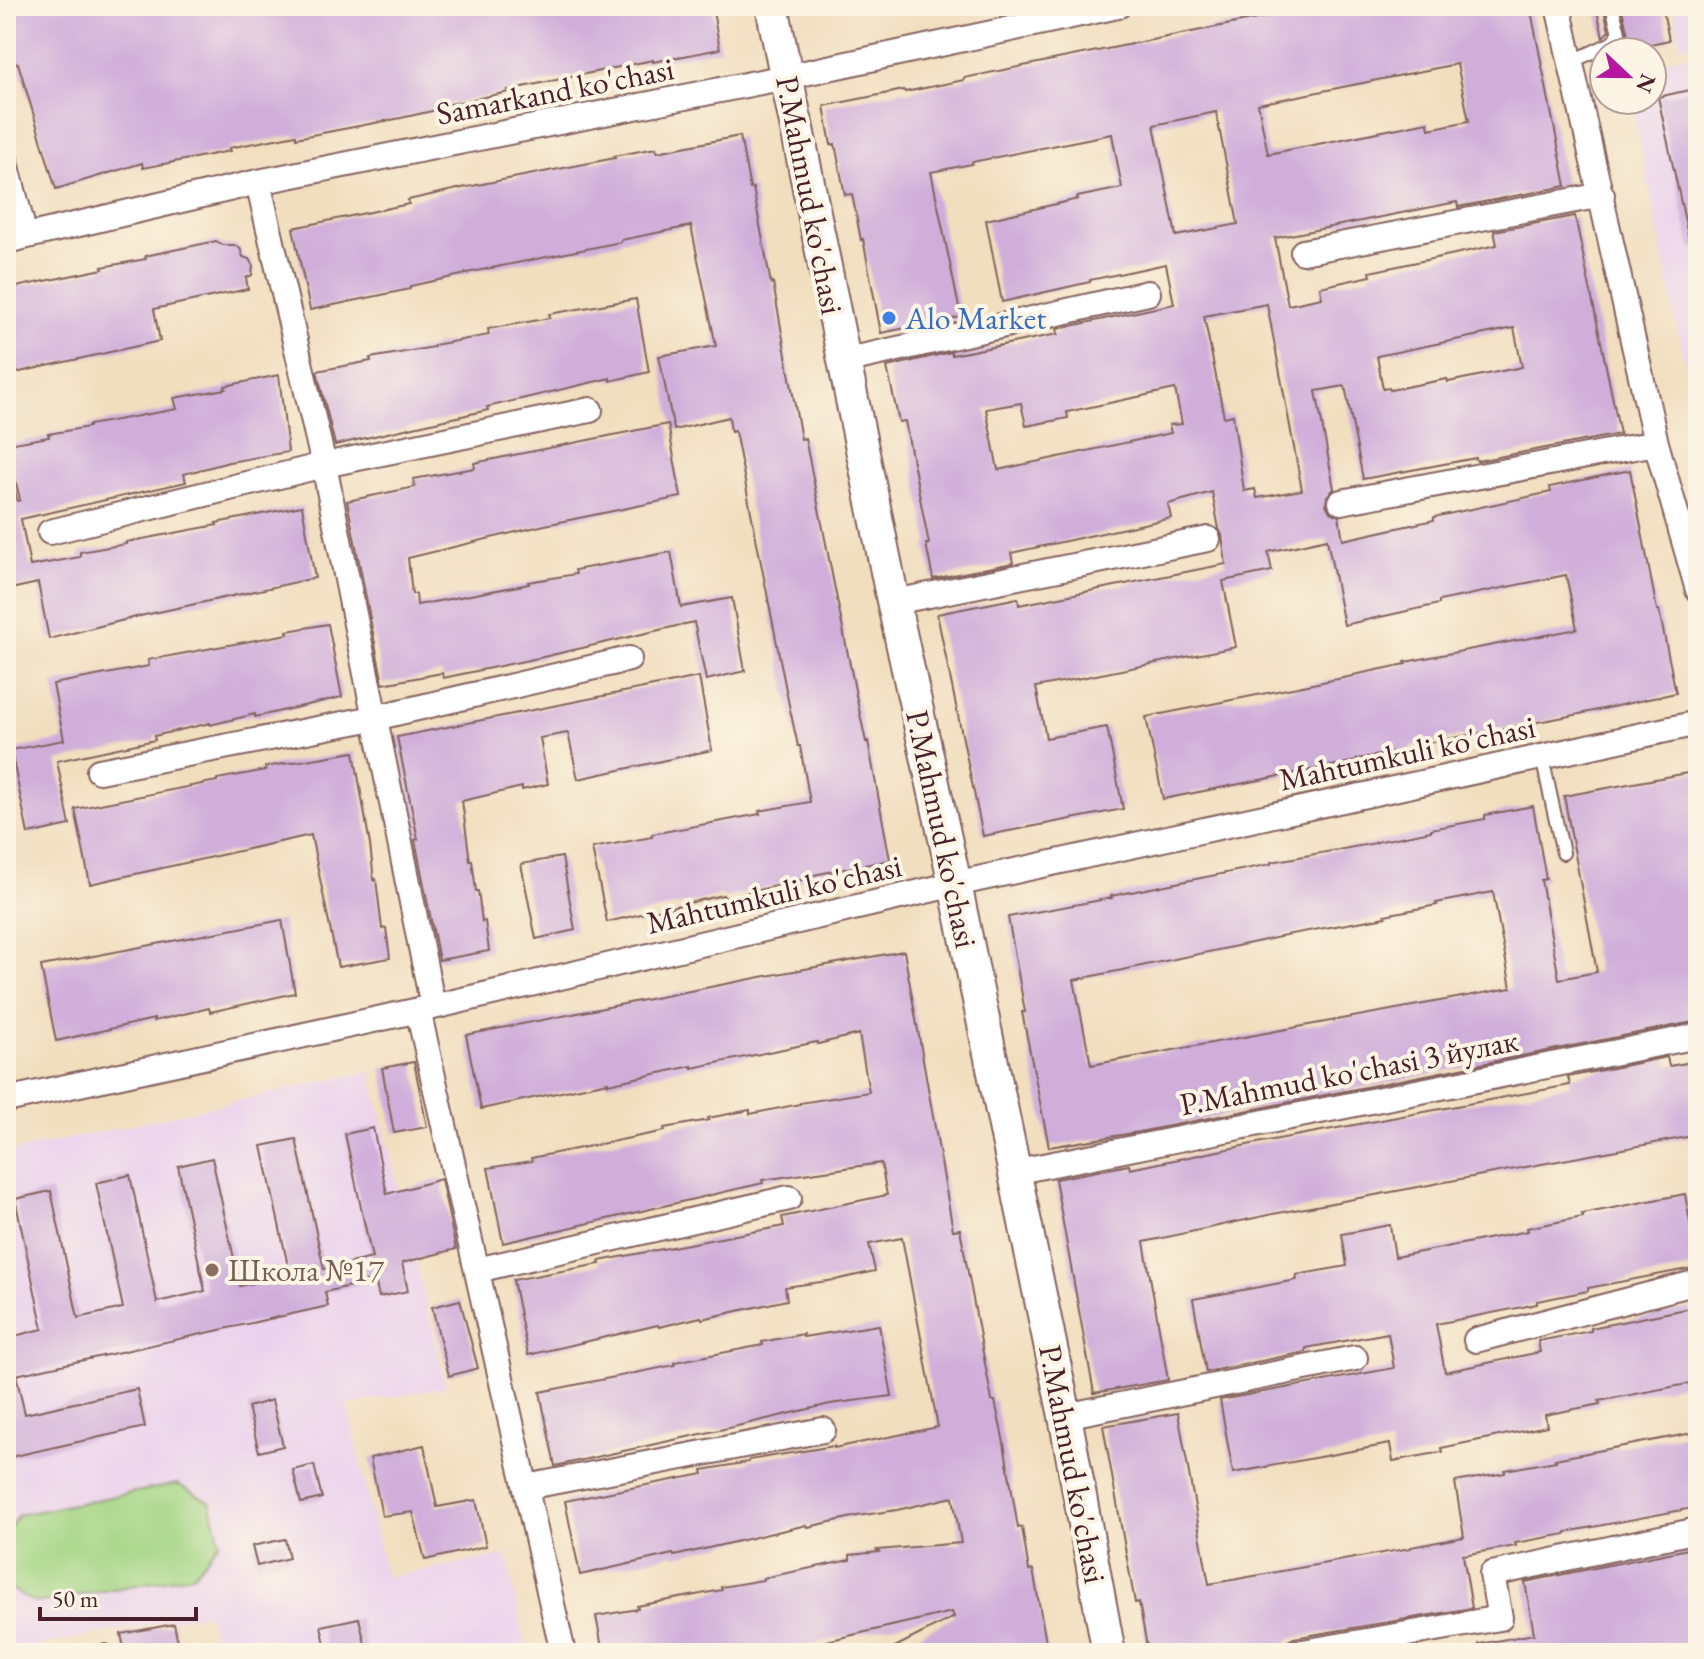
<svg xmlns="http://www.w3.org/2000/svg" width="1704" height="1659" font-family="'EB Garamond',serif">
  <rect width="100%" height="100%" fill="#fcf5e5"/>
  <filter id="ink" filterUnits="userSpaceOnUse"><feTurbulence type="fractalNoise" baseFrequency=".0125" numOctaves="2"/><feDisplacementMap in="SourceGraphic" scale="16" xChannelSelector="R" yChannelSelector="G"/><feConvolveMatrix kernelMatrix="1 2 1 2 8 2 1 2 1" color-interpolation-filters="sRGB"/></filter>
  <filter id="wash" filterUnits="userSpaceOnUse"><feTurbulence type="fractalNoise" baseFrequency=".006" numOctaves="4" result="noise"/><feDisplacementMap in="SourceGraphic" scale="32" xChannelSelector="R" yChannelSelector="G"/><feGaussianBlur stdDeviation="1.8" result="paint"/><feColorMatrix in="noise" values="0 0 0 0 0 0 0 0 0 0 0 0 0 0 0 0 0 1.4 0 .05"/><feComposite in="paint" operator="in"/></filter>
  <g filter="url(#wash)">
    <rect width="100%" height="100%" fill="#f1debf"/>
    <!-- built -->
    <path fill="#ead1ed" d="M1673,6H1698V42L1680,46Z
      M1698,53V427L1631,100H1652V63Z
      M370,1071L446,1387L347,1405L386,1577L507,1555L527,1653H217L207,1613L6,1652V1153Z"/>
    <!-- green -->
    <path fill="#a2d483" stroke="#767a57" stroke-width="2" d="M177,1484L210,1502L220,1542L193,1575L35,1603L6,1586V1534L18,1515Z"/>
    <g id="blocks">
      <!-- building -->
      <path fill="#cfaeda" fill-rule="evenodd" d="M40,6H712L720,49L653,62V60L508,90L509,92L450,104V107L401,118L296,138V135L229,148L230,151L143,168L142,163L56,189L18,63L15,64L6,18V13Z
        M1320,6H1530L1566,186L1458,207L1457,202L1275,238L1288,305L1322,298L1320,287L1371,276L1370,272L1497,245L1494,231L1575,216L1620,434L1477,461L1476,458L1363,479L1345,386L1316,391L1334,489L1327,496L1326,504L1330,512L1339,516L1343,540L1434,520V517L1551,492L1550,487L1630,470L1657,610H1659L1676,693L1575,715L1411,746V749L1357,759V761L1163,799L1146,717L1353,676V675L1406,664L1405,662L1577,629L1566,575L1439,601V604L1344,625L1327,539L1268,552L1272,571L1223,581L1236,647L1036,687L1046,738L1107,727L1123,809L983,836L937,614L1018,598L1019,605L1226,564L1222,535L1219,529L1212,492L1168,504L1171,518L1011,553L1013,563L933,579L926,544H929L905,421L899,422L887,367L951,352L952,355L1058,334L1057,329L1174,304L1166,264L1090,280V282L1002,302L986,220L1078,199L1077,197L1122,188L1112,134L972,162V164L931,172L961,317L881,333L863,239L861,240L852,194L845,195L835,144L831,145L824,106L904,90L905,92L964,80V78ZM1457,64L1469,121L1429,129L1428,122L1268,154L1258,104ZM1216,112L1238,224L1176,236L1154,125ZM1267,304L1302,490L1257,498L1255,489L1244,491L1233,415L1224,417L1204,316ZM1514,328L1522,367L1448,382L1447,379L1390,390L1389,388L1383,389L1377,356ZM1175,389L1182,424L1169,425L1171,433L998,470L986,409L1021,403L1026,426L1068,418L1067,412Z
        M1596,6H1603L1609,31L1603,37Z
        M1621,6H1662L1669,40L1614,52L1619,48L1628,34Z
        M1698,88V248L1691,249L1658,97Z
        M740,136L750,189L753,188L771,284L773,283L801,439L805,438L857,700L866,742L868,741L890,860L813,875V877L724,898L723,895L607,922L592,848L652,837V834L760,814L759,811L810,802L800,746H798L789,705L735,431L731,432L729,417L674,430L659,356L716,346L691,226L621,240V242L466,273L467,274L410,286V289L310,310L293,228L409,204L408,200L462,188L615,158L614,156L656,148L657,152Z
        M216,241L223,245H234L240,248L243,257L249,259L253,266L252,275L246,278L248,289L154,309L160,341L6,375V289L103,269L102,267L146,259L145,256Z
        M636,299L649,372L610,381V378L487,407L488,410L335,445L317,371L371,361L370,358L434,347V345L489,335L488,329L550,318L549,314Z
        M279,375L288,452L229,462L184,474L186,482L21,519L30,566L80,557V552L126,544V542L217,525L216,523L302,506L315,578L140,616L49,639L38,583L6,590V485H14L17,501L20,500L8,444L49,437L48,434L89,427V425L177,409L174,398L226,389L225,386Z
        M668,424L681,497L545,525L408,558L412,594H416L417,605L529,584L528,582L576,574L575,570L671,552L681,607L732,598L745,671L706,680L694,622L543,657L443,678L442,673L383,684L347,501L415,487L413,479L475,468L474,463Z
        M328,624L342,697L255,717V714L210,725V723L154,736L155,740L57,761L70,825L28,834L11,750L64,740L53,684L149,666L148,660L288,634L287,631Z
        M699,677L712,750L578,779L568,733L540,738L548,784L522,790V787L462,801L470,861L472,860L476,891H478L482,922L485,921L489,951L439,960L415,840L418,839L397,737Z
        M354,752L370,845L374,880L376,879L382,929L386,928L390,958L338,967L311,835L90,884L75,809L217,781V779L266,770L265,767Z
        M1698,771V1021L1139,1132L1049,1147L1022,1012H1025L1008,917L1112,898L1111,896L1271,864V862L1376,843V842L1431,831V829L1485,819V815L1533,806L1546,879L1541,880L1559,979L1597,972L1564,796ZM1493,892L1511,988L1091,1065L1074,980L1280,937V936L1386,917L1385,915L1437,905L1436,903Z
        M562,857L575,930L536,939L521,864Z
        M282,920L295,993L210,1012L209,1008L154,1021V1019L56,1041L41,966Z
        M904,951L953,1230L960,1229L992,1401H995L1004,1443L1018,1528L1022,1527L1029,1571L1033,1570L1048,1653H883L954,1617L952,1612L775,1653H603L596,1616L638,1609L637,1606L722,1590L721,1587L763,1580V1578L850,1560V1555L879,1552L877,1550L961,1543L953,1497L897,1510L857,1516L808,1527L807,1525L674,1556L673,1554L580,1575L565,1501L703,1474L702,1470L749,1462V1460L834,1446V1448L938,1427L902,1238L869,1244L875,1271L835,1280L785,1287L787,1300L702,1319L701,1317L659,1327L658,1325L528,1355L513,1280L600,1264L599,1261L784,1226L782,1217L887,1195L881,1163L762,1180L763,1183L503,1243L488,1168L532,1161L531,1158L665,1131L664,1128L709,1120L708,1118L750,1110V1114L800,1104V1103L869,1092L859,1034L818,1044L817,1042L692,1068V1066L608,1084V1082L481,1109L466,1035L761,977Z
        M1667,1057L1669,1066L1698,1061V1135L1273,1214L1144,1242L1168,1380L1094,1393L1055,1179L1129,1165L1130,1169L1262,1142L1570,1085L1568,1077Z
        M414,1062L427,1127L394,1133L382,1068Z
        M373,1128L387,1194L441,1179L456,1249L402,1263L408,1291L379,1297L375,1280L325,1292L328,1306L16,1375L25,1414L137,1389L145,1427L6,1458V1338L43,1329L15,1199L51,1191L78,1318L123,1308L96,1183L130,1175L157,1302L205,1291L178,1166L212,1158L240,1286L290,1275L262,1146L296,1139L324,1269L372,1258L345,1134Z
        M1685,1194L1698,1267L1588,1288V1291L1537,1301V1304L1436,1324L1445,1372L1540,1352L1538,1341L1591,1331V1328L1691,1308L1698,1345V1382L1599,1401L1600,1404L1545,1415L1547,1426L1441,1448L1442,1452L1393,1461L1390,1444L1233,1473L1220,1400L1394,1368L1388,1333L1306,1348V1352L1206,1372L1193,1299L1297,1280L1296,1275L1347,1266L1342,1234L1390,1225L1395,1257L1528,1231L1527,1228L1583,1217L1582,1214Z
        M460,1300L478,1368L449,1376L432,1307Z
        M879,1325L892,1396L830,1404L733,1427L555,1466L540,1392L675,1365V1362L763,1345L762,1342L803,1334V1337Z
        M272,1400L283,1446L259,1452L248,1407Z
        M1178,1413L1209,1584L1411,1548V1547L1464,1537L1455,1482L1505,1473V1470L1556,1461L1555,1459L1698,1432V1507L1566,1532V1534L1515,1543L1516,1546L1463,1555L1472,1608L1294,1638L1288,1641L1284,1647L1243,1653H1148L1139,1602L1135,1603L1103,1426Z
        M424,1445L437,1507L476,1500L486,1546L425,1560L413,1512L382,1516L370,1458Z
        M314,1465L322,1498L301,1503L293,1470Z
        M285,1539L289,1558L257,1566L252,1546Z
        M1698,1547V1653H1479V1644L1534,1634L1525,1582Z
        M359,1618L367,1653H327L321,1626Z
        M174,1624L180,1653H125L121,1634Z"/>
    </g>
  </g>
  <g filter="url(#ink)">
    <use href="#blocks" fill-opacity="0" stroke="#84625f" stroke-width="2"/>
    <g fill="none" stroke-linecap="round" stroke-linejoin="round">
      <!-- service casing -->
      <g stroke="#84625f" stroke-width="16">
        <path id="service" d="M1571,62L1612,43L1619,33L1612,6
          M1542,757L1563,853
          M96,1653L105,1651L106,1653"/>
      </g>
      <!-- minor casing -->
      <g stroke="#84625f" stroke-width="28">
        <path id="minor" d="M1558,6L1656,443L1698,590
          M6,163L25,236
          M258,182L324,465L433,1007
          M6,241L258,182L786,77L1118,6
          M1303,252L1602,195
          M844,361L1148,293
          M1341,502L1656,443
          M50,532L324,465L590,410
          M892,596L904,600L1208,539
          M99,771L374,718L629,659
          M418,1010L563,1653
          M6,1100L433,1007L955,884L1698,723
          M1013,1172L1698,1036
          M477,1270L789,1198
          M1476,1340L1698,1282
          M1065,1416L1355,1358
          M526,1487L823,1430
          M1297,1653L1500,1618L1492,1574L1698,1530"/>
      </g>
      <!-- tertiary casing -->
      <g stroke="#84625f" stroke-width="36">
        <path id="tertiary" d="M772,6L892,596L955,884L1065,1416L1109,1653"/>
      </g>
      <!-- service -->
      <use href="#service" stroke="#fff" stroke-width="12"/>
      <!-- minor -->
      <use href="#minor" stroke="#fff" stroke-width="24"/>
      <!-- tertiary -->
      <use href="#tertiary" stroke="#fff" stroke-width="32"/>
    </g>
  </g>
  <!-- markers -->
  <circle fill="#3f7fe0" stroke="#fcf5e5" stroke-width="3" cx="889" cy="318" r="8"/>
  <circle fill="#8d6e63" stroke="#fcf5e5" stroke-width="3" cx="212" cy="1270" r="8"/>
  <g text-anchor="middle" stroke-width="8" stroke-linejoin="round" paint-order="stroke">
    <!-- street labels -->
    <g font-size="32" fill="#4a1f2b" stroke="#fcf5e5">
      <text transform="translate(555 91) rotate(-11)" y="11">Samarkand ko'chasi</text>
      <text transform="translate(810 195) rotate(79)" y="11">P.Mahmud ko'chasi</text>
      <text transform="translate(1407 753) rotate(-12)" y="11">Mahtumkuli ko'chasi</text>
      <text transform="translate(942 829) rotate(78)" y="11">P.Mahmud ko'chasi</text>
      <text transform="translate(774 894) rotate(-13)" y="11">Mahtumkuli ko'chasi</text>
      <text transform="translate(1349 1072) rotate(-11)" y="11">P.Mahmud ko'chasi 3 йулак</text>
      <text transform="translate(1073 1464) rotate(79)" y="11">P.Mahmud ko'chasi</text>
    </g>
    <!-- shop labels -->
    <g font-size="32" fill="#366cbe" stroke="#fcf5e5" text-anchor="start">
      <text x="905" y="329">Alo Market</text>
    </g>
    <!-- education labels -->
    <g font-size="32" fill="#785e54" stroke="#fcf5e5" text-anchor="start">
      <text x="228" y="1281">Школа №17</text>
    </g>
  </g>
  <!-- margin -->
  <rect width="1704" height="1659" fill="none" stroke="#fcf5e5" stroke-width="32"/>
  <!-- north arrow -->
  <g transform="translate(1628 76) rotate(112)"><circle r="38" fill="#fcf5e5" stroke="#b59f9b" stroke-width="2"/>
  <path d="M0-6L14 30L0 20L-14 30Z" fill="#b5179e"/>
  <text y="-12" font-size="22" font-weight="bold" text-anchor="middle" fill="#4a1f2b">N</text>
  </g>
  <!-- scale -->
  <path d="M40 1607v12h156v-12" fill="none" stroke="#4a1f2b" stroke-width="4"/>
  <text x="52" y="1607" font-size="24" fill="#4a1f2b" stroke="#fcf5e5" stroke-width="6" paint-order="stroke">50 m</text>
</svg>
